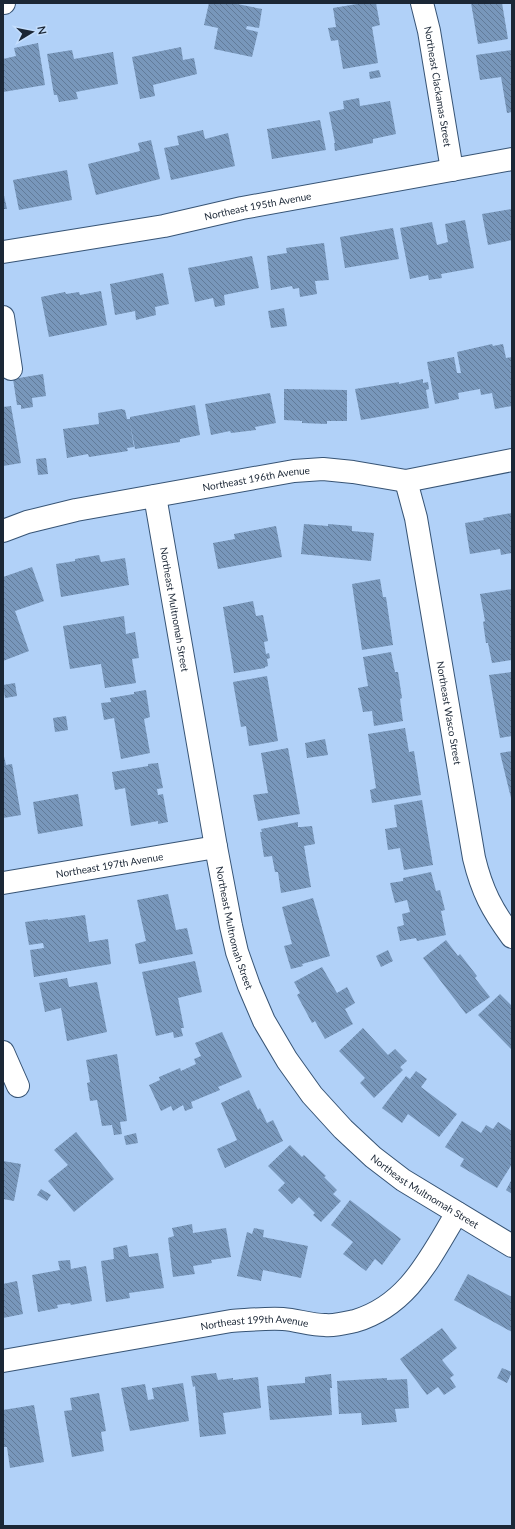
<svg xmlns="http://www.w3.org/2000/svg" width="515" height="1529" font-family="Lato,sans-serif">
  <defs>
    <pattern id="building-back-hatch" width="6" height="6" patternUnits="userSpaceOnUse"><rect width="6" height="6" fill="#7897bb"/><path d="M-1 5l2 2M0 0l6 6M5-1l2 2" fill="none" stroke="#627b99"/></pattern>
  </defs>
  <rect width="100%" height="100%" fill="#b1d1f8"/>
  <!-- building -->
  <path fill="url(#building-back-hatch)" d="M209,3H232L262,9L259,28L247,26L246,29L258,32L252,57L214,49L218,28L204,25Z
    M363,3H376L380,25L372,27L378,63L343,69L338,40L331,41L328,28L336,27L333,8Z
    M471,3H502L508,39L478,44Z
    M38,43L45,85L3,92V59L16,56L14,48Z
    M181,47L183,60L194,58L197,74L153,85L155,96L140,99L132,57Z
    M72,50L74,59L113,52L118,84L76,92L78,99L59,102L57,95H54L47,54Z
    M512,50V112L507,113L501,77L480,80L476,55Z
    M379,70L381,77L370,79L369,72Z
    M359,98L360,106L390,101L396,134L373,139V143L335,151L334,143H335L329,112L344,109L343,101Z
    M320,120L326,150L272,159L267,129Z
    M203,130L205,139L228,133L235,166L171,180L164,148L179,145L177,136Z
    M151,140L160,179L96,195L88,164L140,151L138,143Z
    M67,170L72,200L19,210L13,180Z
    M3,191L7,209H3Z
    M512,209V240L488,245L482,214Z
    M465,220L474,268L441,274L442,278L429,280L428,275L410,279L400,228L432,222L437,245L448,242L445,224Z
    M393,228L399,259L345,268L340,237Z
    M324,243L329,280L315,281L317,294L300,297L299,288L293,289L292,286L271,290L267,256L287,253L286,248Z
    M252,256L259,288L224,295L225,305L215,307L213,298L195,302L188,268Z
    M163,273L169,304L155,307L156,315L136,320L135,311L115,315L110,284Z
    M101,291L107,325L49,337L41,297L65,292L66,294L79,292L80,295Z
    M284,308L287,326L271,328L268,311Z
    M492,344L493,346L503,344L506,358L512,357V406L495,409L492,393L481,395L480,389L458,393L459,399L435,404L427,362L454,357L457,373H461L457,352Z
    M43,374L46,396L32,398L33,407L21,409V405H17L13,379Z
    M423,379V383L428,382L429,389L426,390L429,408L361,420L355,389L399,382V384Z
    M284,389L347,390V421H327V424L302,423V421L284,420Z
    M270,393L276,423L255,427L256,430L231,433L230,431L211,435L205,404Z
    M195,405L200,435L180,439V442L135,449L130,423L134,447L127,448L128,451L89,457L88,454L67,458L63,429L99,424L98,413L121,409L125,410L127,419H130V417Z
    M11,406L21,463L3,466V407Z
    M46,458L48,474L38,475L36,459Z
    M512,513V553L501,555L500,549L470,554L465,523L484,520L483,518Z
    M304,524L328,526V524L352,526V531L374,533L371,561L301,554Z
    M276,526L282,557L218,569L213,543L235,539L234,534Z
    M99,555L101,562L125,558L129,585L61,597L56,564L75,561V559Z
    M32,567L44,601L15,611L29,651L3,661V577Z
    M380,579L383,597H386L393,645L362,650L352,584Z
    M512,589V660L492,663L488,643H486L483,622L485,621L480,594Z
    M253,601L256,616L263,615L268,641L264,642L266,654L269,653L270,658L267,659L268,666L265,667V668L234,673L223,607Z
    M124,616L126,634L135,632L139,658L132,659L136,683L105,688L101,664L70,669L63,626Z
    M391,652L395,672H398L402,698L400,699L403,721L374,726L372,711L363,712L358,688L368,686L363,657Z
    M512,672V736L500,738L489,675Z
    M267,676L278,741L249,746L246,726L241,727L233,682Z
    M15,683L17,696L5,698L3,685Z
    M146,690L150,717L144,719L150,753L121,759L114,718L104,720L101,703L111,702L110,698L134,694V692Z
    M66,716L68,730L55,732L53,718Z
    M405,728L409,752L414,751L421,795L372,803L370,790L376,788L368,734Z
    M325,739L328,755L307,758L305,743Z
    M288,748L300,814L258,821L253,795L268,793L261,753Z
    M512,751V798H511L500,753Z
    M3,752L6,765L12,764L21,815L3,818Z
    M158,763L163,788L157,789L158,795L163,794L168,822L158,824V821L131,826L125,788L115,790L112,772L148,766V764Z
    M78,794L83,826L38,834L33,802Z
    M422,800L433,865L404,870L400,848L388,850L385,829L397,827L394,805Z
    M298,822V827H301L312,826L315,844L304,846L311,887L281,893L278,872H275L272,856L264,857L260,832H262L261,829Z
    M431,872L436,891L440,890L445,910L441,911L446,935L417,941L416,938L400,941L397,927L404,925L402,914L410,912L407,900L395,903L390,883L403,881V878Z
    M168,894L176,930L187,928L193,954L139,964L135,944L146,941L137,900Z
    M313,898L330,956L302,964L303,966L291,969L284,946L292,944L282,907Z
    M85,915L89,942L108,939L111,964L34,977L30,950L44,948L43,943L29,945L25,922L48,919V920Z
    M446,940L458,956L460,954L477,976L475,978L490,997L466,1014L423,958Z
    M388,950L393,961L381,967L376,956Z
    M195,961L202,992L178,998L184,1028H181L183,1036L174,1038L173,1032L156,1036L142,972Z
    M322,967L337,993L347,987L355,1003L345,1009L353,1024L325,1039L315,1021L312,1023L297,995L300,993L294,982Z
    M67,978L69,987L97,982L107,1032L67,1041L61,1008L45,1012L39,983Z
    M500,994L512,1006V1050L478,1015Z
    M363,1028L388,1055L395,1049L407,1061L400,1067L403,1070L374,1098L360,1083L365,1078L339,1051Z
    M222,1032L242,1077L218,1087L220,1090L191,1102L193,1108L185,1111L183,1105L173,1111L171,1106L161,1111L149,1085L160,1080L159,1077L180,1068L181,1071L196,1064L194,1059L201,1056L195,1043Z
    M117,1054L127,1121L120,1122L122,1134L114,1135L112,1125L102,1126L97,1100L90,1101L87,1083L90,1082L86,1060Z
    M416,1071L427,1079L421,1087L457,1114L439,1137L408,1114L402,1123L382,1108L406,1076L410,1079Z
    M249,1090L258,1110L260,1108L267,1123L273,1120L283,1141L225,1168L217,1149L237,1140L221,1103Z
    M462,1121L481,1133L486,1125L493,1129L498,1122L512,1131V1164L497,1188L460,1166L464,1159L445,1147Z
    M76,1132L114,1179L74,1212L48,1181L68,1165L54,1150Z
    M136,1133L138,1143L126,1145L124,1136Z
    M290,1145L302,1157L304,1155L326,1176L324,1177L337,1190L333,1194L341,1201L321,1222L313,1215L315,1213L299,1197L292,1204L278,1190L285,1183L268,1166Z
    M3,1161L21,1164L14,1201L3,1199Z
    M512,1179V1194L506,1190Z
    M41,1189L51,1195L47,1201L37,1195Z
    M350,1200L401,1239L382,1265L375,1259L366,1271L343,1254L353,1242L331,1225Z
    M192,1224L193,1233L226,1228L231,1257L211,1260L212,1263L193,1266L195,1274L173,1277L168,1238L174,1236L172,1228Z
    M254,1228L264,1230L263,1237L308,1246L301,1278L263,1270L261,1281L237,1276L247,1232L252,1234Z
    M127,1245L129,1257L158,1253L164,1288L129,1293L130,1298L106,1302L101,1261L114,1259L113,1248Z
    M70,1260L71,1269L86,1266L92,1301L71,1305L70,1303L57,1305L58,1308L38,1312L32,1275L60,1270L58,1261Z
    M468,1274L512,1297V1332L454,1300Z
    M17,1281L23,1314L3,1318V1284Z
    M442,1328L457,1348L442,1360L454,1375L450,1378L456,1387L444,1395L438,1387L427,1395L400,1359Z
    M502,1368L512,1372L507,1383L497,1378Z
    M216,1373L218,1380L233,1378V1380L258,1377L261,1408L223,1413L226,1434L200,1437L195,1386L193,1387L191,1376Z
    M331,1374L332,1388H330L332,1415L270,1420L267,1386L305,1383V1377Z
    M387,1378V1380L407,1379L409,1408L395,1409L397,1422L362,1425L361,1413L339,1414L337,1381Z
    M183,1383L189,1421L130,1431L121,1388L145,1384L148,1400L154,1399L152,1388Z
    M99,1393L106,1431L101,1432L104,1451L72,1457L64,1411L72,1410L70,1398Z
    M34,1405L44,1462L10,1468L7,1447H3V1410Z"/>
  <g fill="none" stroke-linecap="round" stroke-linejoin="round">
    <!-- street casing -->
    <g stroke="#375475" stroke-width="24">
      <g id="street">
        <path d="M3,3H4"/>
        <path id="s1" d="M422,3L429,31L452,170"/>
        <path id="s2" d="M3,252L164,226L242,208L512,159"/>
        <path d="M3,317L11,369"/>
        <path id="s3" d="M406,481L416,518L474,858C482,891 492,910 512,937"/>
        <path id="s4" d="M155,496L216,847L231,926L237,952L249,986L264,1021L287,1060L312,1095L343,1129L373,1157L403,1180L512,1246"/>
        <path id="s5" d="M3,531L27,522L76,510L294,471L323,469L353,472L406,481L512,460"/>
        <path id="s6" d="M3,883L216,847"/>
        <path d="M3,1052L18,1086"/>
        <path id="s7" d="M3,1361L231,1321C249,1320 266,1318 283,1319C297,1320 311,1325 325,1325C335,1326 346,1323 355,1321C409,1305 430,1257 457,1213"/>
      </g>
    </g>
    <!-- street -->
    <use href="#street" stroke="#fff" stroke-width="22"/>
  </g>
  <g text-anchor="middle" stroke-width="3" stroke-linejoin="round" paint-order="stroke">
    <!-- street labels -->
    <g font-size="10" fill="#1b2736" stroke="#c4defd">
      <text dy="4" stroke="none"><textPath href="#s1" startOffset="85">Northeast Clackamas Street</textPath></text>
      <text dy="4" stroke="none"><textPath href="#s2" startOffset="259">Northeast 195th Avenue</textPath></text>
      <text dy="4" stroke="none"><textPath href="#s5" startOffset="259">Northeast 196th Avenue</textPath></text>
      <text dy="4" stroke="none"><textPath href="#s4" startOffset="115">Northeast Multnomah Street</textPath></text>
      <text dy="4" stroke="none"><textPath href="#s3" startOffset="236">Northeast Wasco Street</textPath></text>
      <text dy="4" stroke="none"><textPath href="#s6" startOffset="108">Northeast 197th Avenue</textPath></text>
      <text dy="4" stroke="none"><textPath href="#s4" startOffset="439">Northeast Multnomah Street</textPath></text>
      <text dy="4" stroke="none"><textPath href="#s4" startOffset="775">Northeast Multnomah Street</textPath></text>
      <text dy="4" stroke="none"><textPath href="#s7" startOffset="255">Northeast 199th Avenue</textPath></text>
    </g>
  </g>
  <!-- border -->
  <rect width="515" height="1529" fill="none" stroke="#1b2736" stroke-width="8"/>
  <!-- north arrow -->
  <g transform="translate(32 32) rotate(80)" stroke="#c4defd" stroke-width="3" paint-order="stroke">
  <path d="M0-3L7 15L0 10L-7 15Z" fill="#1b2736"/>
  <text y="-6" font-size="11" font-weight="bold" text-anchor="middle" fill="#1b2736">N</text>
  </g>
</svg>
